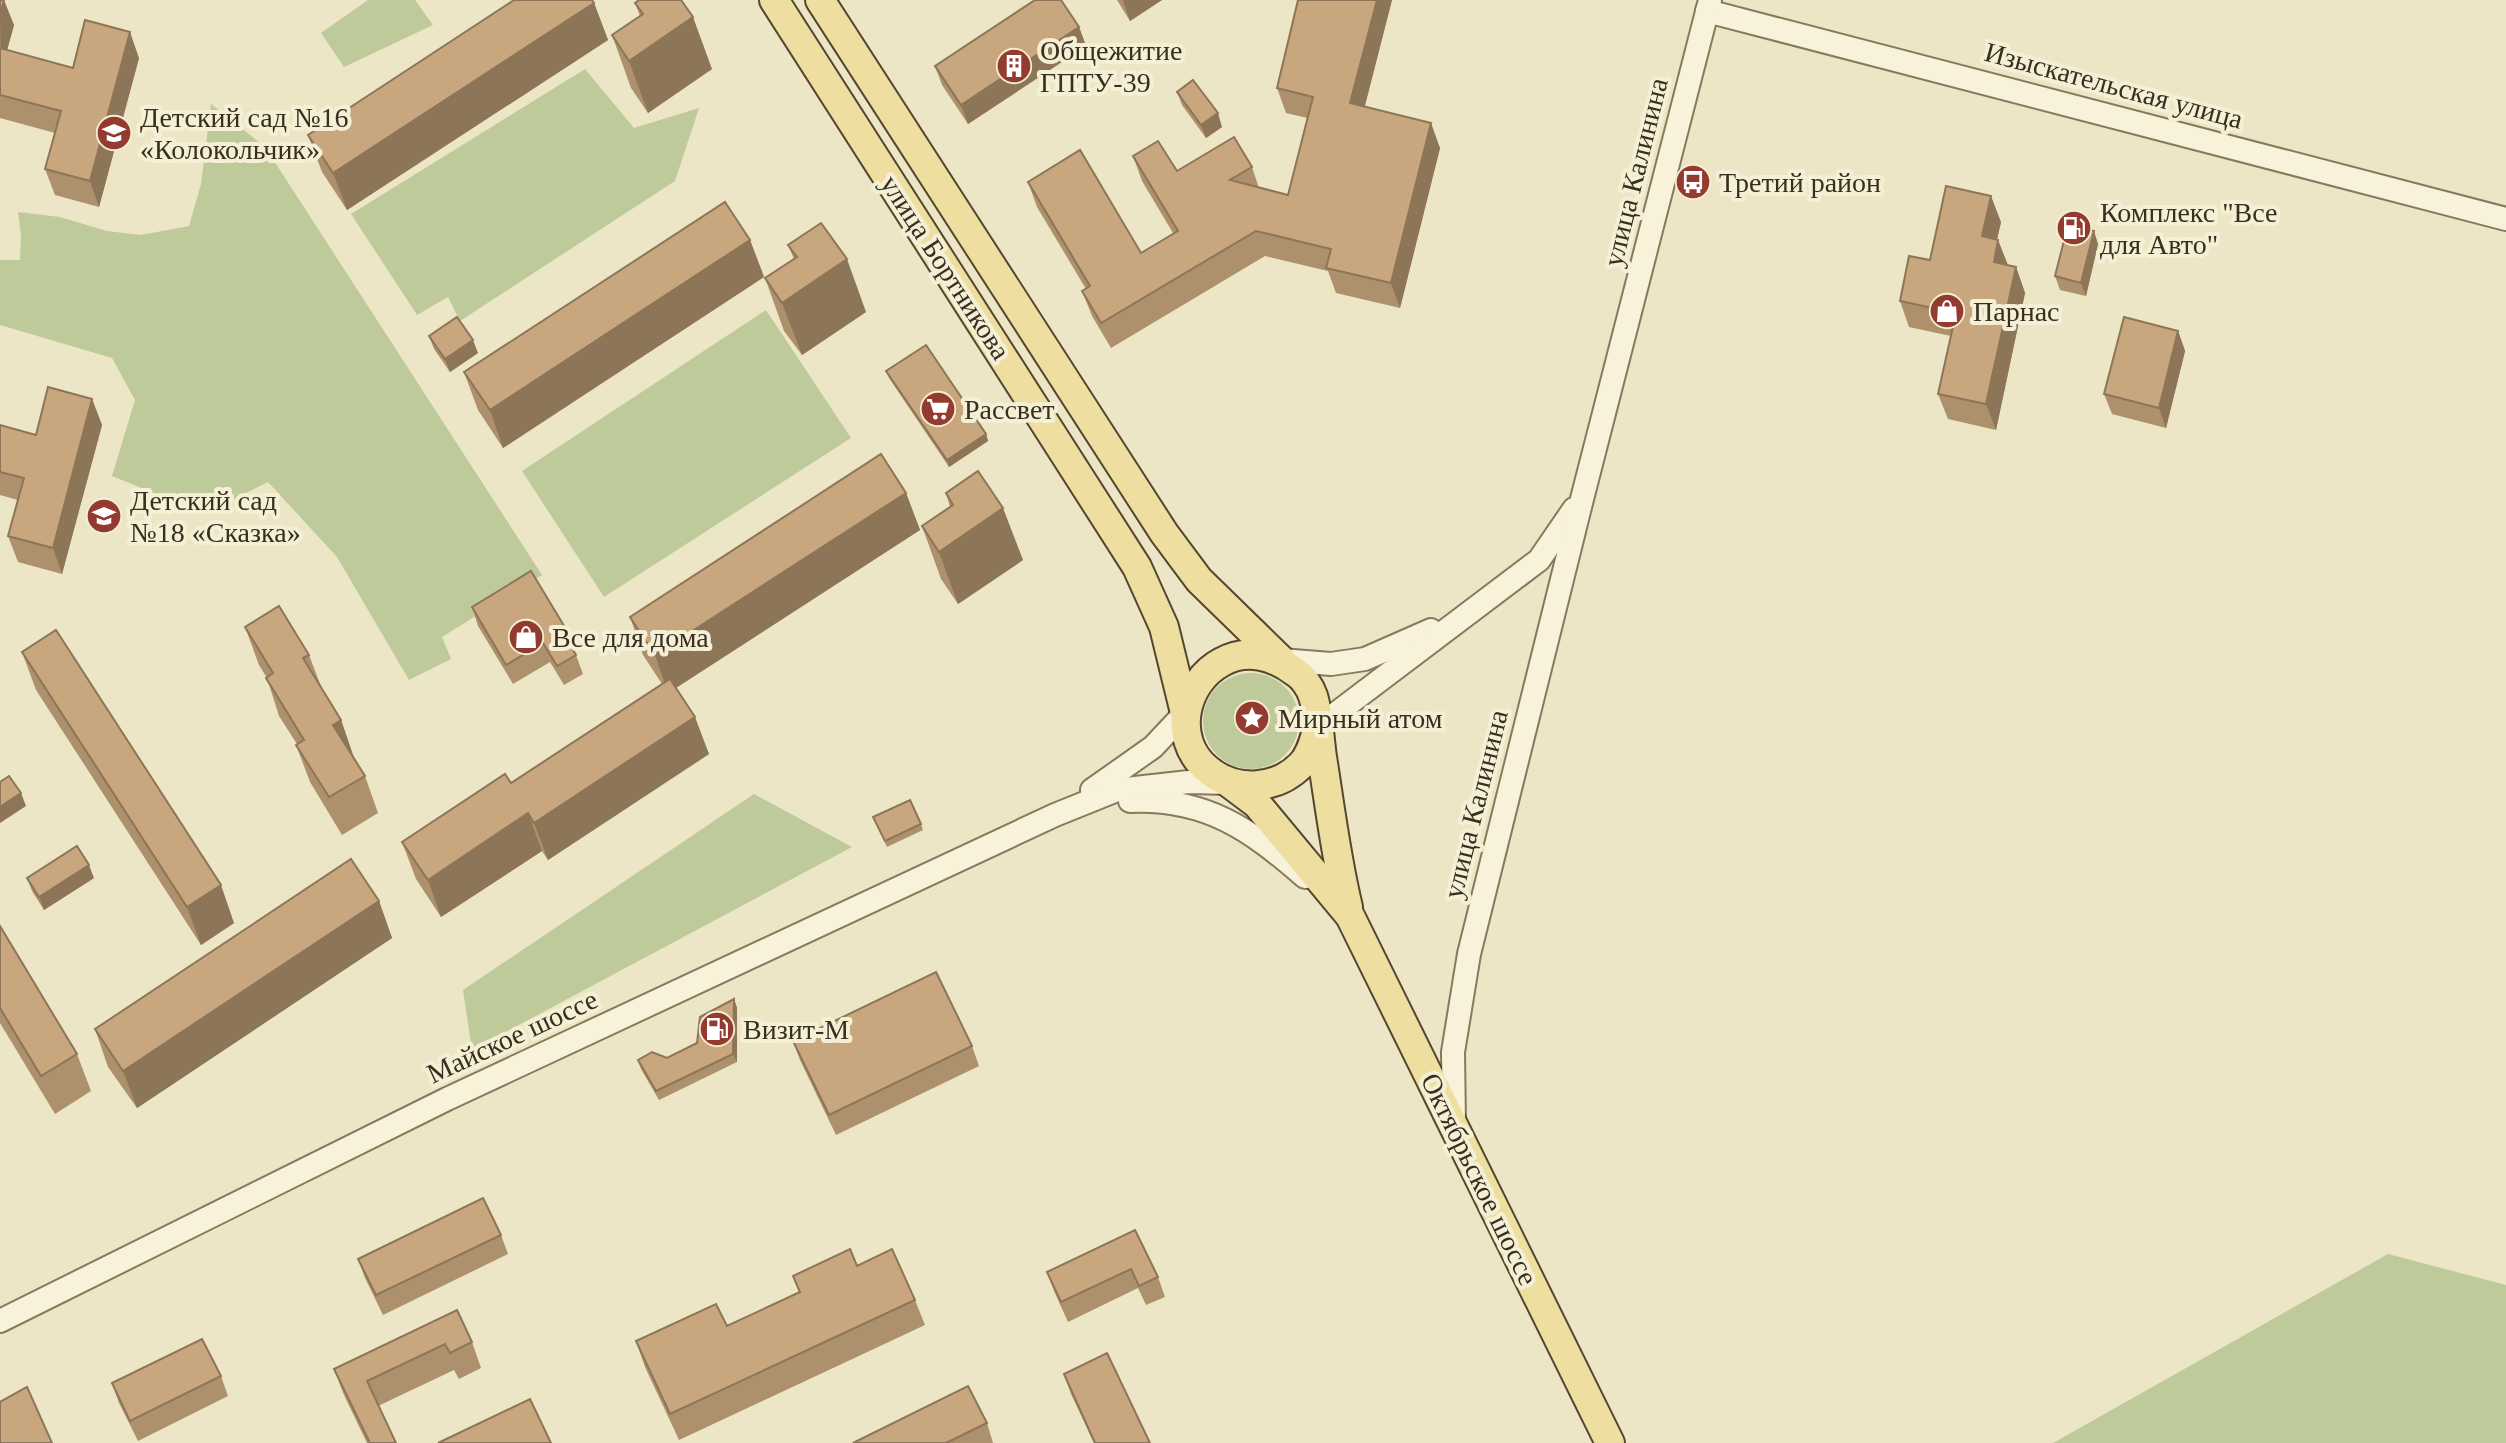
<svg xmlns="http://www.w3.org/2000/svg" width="2506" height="1443" viewBox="0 0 2506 1443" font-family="Georgia,serif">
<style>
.green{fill:#bfca9a}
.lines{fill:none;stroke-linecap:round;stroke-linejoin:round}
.minor-casing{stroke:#87795d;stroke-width:26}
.major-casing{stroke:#554630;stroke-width:32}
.minor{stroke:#f7f2d9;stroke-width:22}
.major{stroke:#eedfa0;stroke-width:28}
.wall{fill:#ad906c}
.shaded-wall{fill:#8d7558}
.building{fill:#c9a77e;stroke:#8d7558;stroke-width:2}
.labels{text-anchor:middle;stroke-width:8;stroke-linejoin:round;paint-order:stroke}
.poi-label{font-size:28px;fill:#382f20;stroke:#f4efd5;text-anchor:start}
.street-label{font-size:28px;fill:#382f20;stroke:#f4efd5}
</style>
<rect width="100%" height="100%" fill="#ece6c6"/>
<!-- green -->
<g class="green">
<polygon points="368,0 415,0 433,25 344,67 321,33"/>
<polygon points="585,69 634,128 699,108 675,181 460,321 448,297 417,315 351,214"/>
<polygon points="211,104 265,147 542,575 442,637 451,659 409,680 337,557 268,482 205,514 112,476 135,400 112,358 0,325 0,260 20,260 21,235 18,212 60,217 107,231 141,235 189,226 201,184"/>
<polygon points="766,310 851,438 604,597 522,471"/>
<circle cx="1251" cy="721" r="48"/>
<polygon points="754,794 852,847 472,1050 463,990"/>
<polygon points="2388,1254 2506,1285 2506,1443 2053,1443"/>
</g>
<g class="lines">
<defs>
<g id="minor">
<polyline points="1707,11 2506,219"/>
<polyline points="1281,660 1331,664 1365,659 1431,630"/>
<polyline points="1318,727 1539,560 1574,509"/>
<polyline points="1092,790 1153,747 1185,713"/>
<path d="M1130 801C1206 798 1250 829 1305 877"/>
<polyline points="1454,1123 1453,1052 1469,954 1582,499 1710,0"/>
<polyline points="0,1321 447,1099 1055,815 1117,790 1189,782 1229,783"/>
</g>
<g id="major">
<polyline points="774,0 1137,567 1164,627 1185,713"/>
<polyline points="820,0 1164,533 1199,580 1281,660"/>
<path d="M1318 727C1314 740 1311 755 1301 765 1275 791 1234 792 1207 769 1171 739 1184 682 1222 662 1247 648 1274 656 1295 672 1303 677 1310 687 1313 696 1319 715 1319 737 1322 757 1330 807 1336 858 1348 907"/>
<polyline points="1229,783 1257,804 1350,916 1610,1443"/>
</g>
</defs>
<!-- minor casing -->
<use href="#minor" class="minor-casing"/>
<!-- major casing -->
<use href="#major" class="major-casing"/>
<!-- minor -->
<use href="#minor" class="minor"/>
<!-- major -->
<use href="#major" class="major"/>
</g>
<!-- wall -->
<g class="wall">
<polygon points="0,0 14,25 7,50 73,68 139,58 99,207 55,195 45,169 55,133 0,118"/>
<polygon points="1117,0 1162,0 1130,21"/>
<polygon points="1298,0 1392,0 1365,106 1440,148 1400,308 1336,293 1328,271 1265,256 1111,348 1092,316 1082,291 1086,289 1037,207 1028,182 1141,253 1173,233 1142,181 1133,156 1177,171 1252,167 1259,188 1288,195 1307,118 1286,113 1277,88"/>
<polygon points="594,3 608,40 347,210 322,172 308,135"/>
<polygon points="635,3 712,69 648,113 631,88 612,35 640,16"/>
<polygon points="1079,27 1086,46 968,124 942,85 935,66"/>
<polygon points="1177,92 1222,127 1206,138 1182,105"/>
<polygon points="2001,222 1997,239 1998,240 2008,265 2016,267 2025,293 1996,430 1948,419 1938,394 1951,336 1909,327 1900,301 1930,260"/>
<polygon points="750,240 764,277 503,448 478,410 464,372"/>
<polygon points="2098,244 2086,296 2060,290 2055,276"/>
<polygon points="788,245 866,312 802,355 784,331 765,278 794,259"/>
<polygon points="2178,331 2185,351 2166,428 2112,414 2104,394"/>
<polygon points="429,336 478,353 450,372 434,349"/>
<polygon points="886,371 986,434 988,441 949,467 889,378"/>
<polygon points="92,399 102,425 62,574 18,562 8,536 18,500 0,495 0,425 36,435"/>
<polygon points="906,493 920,530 676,688 709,754 548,860 542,851 441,917 416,879 402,842 511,783 662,684 643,655 630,617"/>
<polygon points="946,493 1023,560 958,604 941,579 922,526 950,507"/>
<polygon points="472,607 566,629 573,648 572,649 576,655 583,674 564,685 550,662 513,684 478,626"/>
<polygon points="245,627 309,655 322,689 341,720 354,758 365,776 378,813 342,835 310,782 296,745 297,744 279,716 267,678 259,665"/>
<polygon points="22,652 234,923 201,945 36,690"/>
<polygon points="873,817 921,824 923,830 887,847"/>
<polygon points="27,878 94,878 44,910 32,891"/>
<polygon points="379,901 392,938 137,1108 108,1067 95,1029"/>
<polygon points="0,926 77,1054 91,1091 55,1114 0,1023"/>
<polygon points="734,999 737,1008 737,1062 659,1100 641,1069 638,1060 667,1058 697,1043"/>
<polygon points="793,1041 972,1046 979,1066 836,1135 800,1060"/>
<polygon points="1135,1230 1158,1277 1165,1297 1146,1305 1138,1288 1068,1322 1054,1291 1047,1272"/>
<polygon points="501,1235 508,1254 383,1315 365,1278 358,1259"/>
<polygon points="857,1266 915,1300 925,1325 679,1440 645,1367 636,1341 727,1326 799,1292 793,1276"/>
<polygon points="457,1310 472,1342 481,1368 459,1379 454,1370 378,1406 396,1443 367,1443 344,1395 334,1369"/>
<polygon points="1064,1374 1150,1443 1094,1443 1071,1394"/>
<polygon points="221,1376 228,1396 138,1441 119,1403 112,1383"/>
<polygon points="987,1423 993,1443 853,1443"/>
</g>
<!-- shaded-wall -->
<g class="shaded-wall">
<polygon points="4,0 14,25 1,72 0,15"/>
<polygon points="1124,0 1162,0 1130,21 1123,1"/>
<polygon points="1377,0 1392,0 1359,128 1350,103"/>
<polygon points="594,3 608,40 347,210 333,173"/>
<polygon points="693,17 712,69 648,113 629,61"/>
<polygon points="1079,27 1086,46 968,124 961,105"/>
<polygon points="130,32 139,58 99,207 90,181"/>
<polygon points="1218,113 1222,127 1206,138 1201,125"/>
<polygon points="1431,123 1440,148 1400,308 1391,283"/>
<polygon points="1991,196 2001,222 1992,262 1982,236"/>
<polygon points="2094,231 2098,244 2086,296 2081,283"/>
<polygon points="750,240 764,277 503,448 490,410"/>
<polygon points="1998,240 2008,266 1994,262"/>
<polygon points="847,259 866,312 802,355 782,303"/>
<polygon points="2016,267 2025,293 1996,430 1986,404"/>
<polygon points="2178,331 2185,351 2166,428 2159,408"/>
<polygon points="473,340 478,353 450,372 445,359"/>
<polygon points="92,399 102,425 62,574 53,548"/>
<polygon points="986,434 988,441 949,467 947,460"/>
<polygon points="906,493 920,530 668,693 655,655"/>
<polygon points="1003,508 1023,560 958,604 939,552"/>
<polygon points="695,717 709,754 548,860 534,823"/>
<polygon points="341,720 354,758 347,762 333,725"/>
<polygon points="21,793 26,806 0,823 0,807"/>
<polygon points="528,813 542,851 441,917 428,880"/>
<polygon points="89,865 94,878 44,910 39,897"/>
<polygon points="221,885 234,923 201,945 187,907"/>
<polygon points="379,901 392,938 137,1108 123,1071"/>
<polygon points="734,999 737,1008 737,1062 733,1054"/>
</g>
<!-- building -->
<g class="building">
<polygon points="0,0 4,0 0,15"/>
<polygon points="514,0 592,0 594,3 333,173 308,135"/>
<polygon points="639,0 681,0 693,17 629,61 612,35 643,14 635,3"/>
<polygon points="1035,0 1061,0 1079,27 961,105 935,66"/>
<polygon points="1298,0 1377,0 1350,103 1431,123 1391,283 1326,268 1331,249 1256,231 1101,323 1082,291 1090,286 1028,182 1080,150 1141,253 1178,231 1133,156 1158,141 1177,171 1234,137 1252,167 1230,180 1288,195 1313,97 1277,88"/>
<polygon points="85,20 130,32 90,181 45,169 61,111 0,95 0,48 73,68"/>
<polygon points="1193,80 1218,113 1201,125 1177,92"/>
<polygon points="1946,186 1991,196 1982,236 1998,240 1994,262 2016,267 1986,404 1938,394 1956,313 1900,301 1909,256 1930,260"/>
<polygon points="725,202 750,240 490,410 464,372"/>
<polygon points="821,223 847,259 782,303 765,278 797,257 788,245"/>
<polygon points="2068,225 2094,231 2081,283 2055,276"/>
<polygon points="457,317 473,340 445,359 429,336"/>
<polygon points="2124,317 2178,331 2159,408 2104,394"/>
<polygon points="926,345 986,434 947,460 886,371"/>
<polygon points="48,387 92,399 53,548 8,536 24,478 0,472 0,425 36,435"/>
<polygon points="881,454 906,493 655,655 630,617"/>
<polygon points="978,471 1003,508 939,552 922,526 953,505 946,493"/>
<polygon points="531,571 566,629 562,632 576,655 557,666 543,643 506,665 472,607"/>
<polygon points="279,606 309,655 303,658 341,720 333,725 365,776 329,797 296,745 304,740 266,678 273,673 245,627"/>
<polygon points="56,630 221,885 187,907 22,652"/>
<polygon points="670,679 695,717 534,823 528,813 428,880 402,842 505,774 511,783"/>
<polygon points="9,776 21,793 0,807 0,782"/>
<polygon points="910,800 921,824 885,841 873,817"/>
<polygon points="77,846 89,865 39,897 27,878"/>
<polygon points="351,859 379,901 123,1071 95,1029"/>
<polygon points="0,926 77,1054 41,1076 0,1008"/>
<polygon points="936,972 972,1046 829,1115 793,1041"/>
<polygon points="734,999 733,1054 656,1091 638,1060 652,1052 667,1058 697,1043 700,1017"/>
<polygon points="483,1198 501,1235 376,1295 358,1259"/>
<polygon points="1135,1230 1158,1277 1139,1286 1131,1269 1061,1302 1047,1272"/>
<polygon points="850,1249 857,1266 892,1249 915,1300 670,1414 636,1341 716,1304 727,1326 800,1292 793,1276"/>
<polygon points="457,1310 472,1342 450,1353 445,1344 367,1381 396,1443 370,1443 334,1369"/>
<polygon points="202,1339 221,1376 130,1421 112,1383"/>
<polygon points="1107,1353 1150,1443 1095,1443 1064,1374"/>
<polygon points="968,1386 987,1423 946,1443 853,1443"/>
<polygon points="27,1387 52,1443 0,1443 0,1402"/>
<polygon points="530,1399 551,1443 438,1443"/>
</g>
<!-- icons -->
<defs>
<symbol id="building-disc" viewBox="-11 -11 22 22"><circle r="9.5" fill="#943b2f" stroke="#f4efd5"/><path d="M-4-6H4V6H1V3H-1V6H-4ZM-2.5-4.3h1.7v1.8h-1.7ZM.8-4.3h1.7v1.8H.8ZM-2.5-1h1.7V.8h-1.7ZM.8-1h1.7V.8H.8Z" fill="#fff"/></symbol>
<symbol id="school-disc" viewBox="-11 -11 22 22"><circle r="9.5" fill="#943b2f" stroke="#f4efd5"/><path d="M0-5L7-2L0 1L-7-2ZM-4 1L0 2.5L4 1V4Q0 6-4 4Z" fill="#fff"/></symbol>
<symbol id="bus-disc" viewBox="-11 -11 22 22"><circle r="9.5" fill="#943b2f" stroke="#f4efd5"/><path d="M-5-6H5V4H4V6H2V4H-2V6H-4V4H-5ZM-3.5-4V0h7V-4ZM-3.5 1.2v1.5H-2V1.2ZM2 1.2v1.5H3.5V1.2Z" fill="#fff"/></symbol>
<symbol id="fuel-disc" viewBox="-11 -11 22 22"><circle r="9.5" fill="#943b2f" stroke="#f4efd5"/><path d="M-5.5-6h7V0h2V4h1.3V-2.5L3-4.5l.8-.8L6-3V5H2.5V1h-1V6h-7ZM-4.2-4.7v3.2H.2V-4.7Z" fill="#fff"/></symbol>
<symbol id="shop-disc" viewBox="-11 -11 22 22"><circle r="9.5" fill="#943b2f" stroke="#f4efd5"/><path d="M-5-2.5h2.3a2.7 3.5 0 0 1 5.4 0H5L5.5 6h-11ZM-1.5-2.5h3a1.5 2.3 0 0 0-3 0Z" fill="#fff"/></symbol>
<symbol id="supermarket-disc" viewBox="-11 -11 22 22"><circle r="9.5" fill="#943b2f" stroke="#f4efd5"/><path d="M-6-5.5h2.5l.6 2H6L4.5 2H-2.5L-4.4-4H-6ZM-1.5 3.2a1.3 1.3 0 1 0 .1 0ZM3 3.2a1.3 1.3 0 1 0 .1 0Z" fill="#fff"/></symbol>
<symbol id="sight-disc" viewBox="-11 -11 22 22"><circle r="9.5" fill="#943b2f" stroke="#f4efd5"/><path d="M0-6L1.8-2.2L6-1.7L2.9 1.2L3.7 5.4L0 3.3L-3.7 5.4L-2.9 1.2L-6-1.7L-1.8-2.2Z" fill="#fff"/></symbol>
</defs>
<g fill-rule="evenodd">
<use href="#building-disc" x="994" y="46" width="40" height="40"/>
<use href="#school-disc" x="94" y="113" width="40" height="40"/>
<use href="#bus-disc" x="1673" y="162" width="40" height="40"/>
<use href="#fuel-disc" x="2054" y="208" width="40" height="40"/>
<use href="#shop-disc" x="1927" y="291" width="40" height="40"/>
<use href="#supermarket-disc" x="918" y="389" width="40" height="40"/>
<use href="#school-disc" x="84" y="496" width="40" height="40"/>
<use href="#shop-disc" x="506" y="617" width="40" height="40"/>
<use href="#sight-disc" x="1232" y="698" width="40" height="40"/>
<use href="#fuel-disc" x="697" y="1009" width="40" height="40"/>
</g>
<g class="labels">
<!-- poi labels -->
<g class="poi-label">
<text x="1040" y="60">Общежитие<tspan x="1040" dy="32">ГПТУ-39</tspan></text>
<text x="140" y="127">Детский сад №16<tspan x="140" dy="32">«Колокольчик»</tspan></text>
<text x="1719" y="192">Третий район</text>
<text x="2100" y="222">Комплекс "Все<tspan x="2100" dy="32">для Авто"</tspan></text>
<text x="1973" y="321">Парнас</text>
<text x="964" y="419">Рассвет</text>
<text x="130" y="510">Детский сад<tspan x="130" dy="32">№18 «Сказка»</tspan></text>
<text x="552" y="647">Все для дома</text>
<text x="1278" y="728">Мирный атом</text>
<text x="743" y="1039">Визит-М</text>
</g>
<!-- street labels -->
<g class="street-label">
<text transform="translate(2114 85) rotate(15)" y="10">Изыскательская улица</text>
<text transform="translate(1635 172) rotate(-76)" y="10">улица Калинина</text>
<text transform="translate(946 267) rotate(57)" y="10">улица Бортникова</text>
<text transform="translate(1475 804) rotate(-76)" y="10">улица Калинина</text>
<text transform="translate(512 1036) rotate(-25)" y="10">Майское шоссе</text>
<text transform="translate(1480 1179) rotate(64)" y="10">Октябрьское шоссе</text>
</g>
</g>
</svg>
